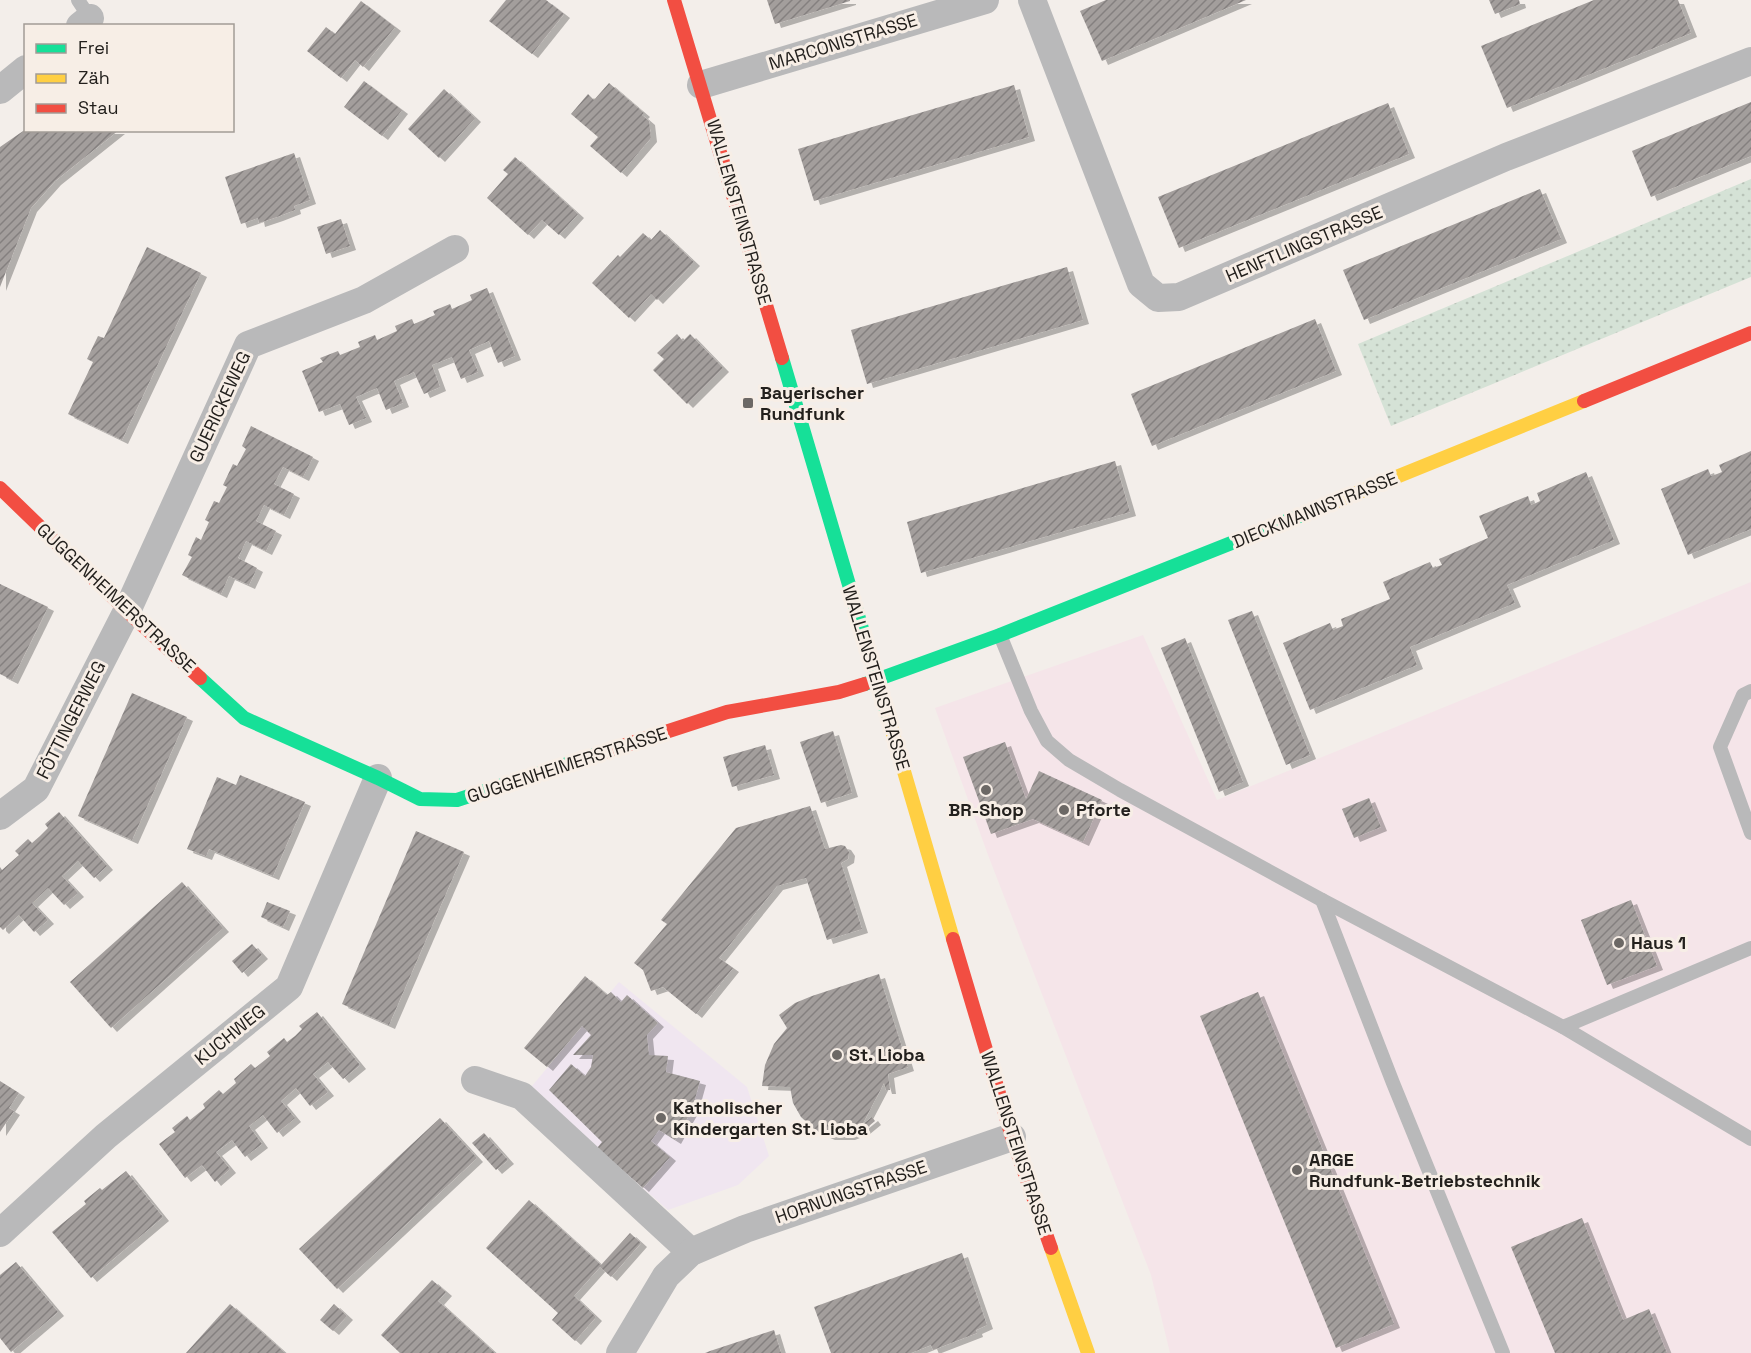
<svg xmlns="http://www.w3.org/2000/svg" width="1751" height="1353" viewBox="0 0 1751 1353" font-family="'Space Grotesk',sans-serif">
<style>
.commercial{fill:#f5e5e9}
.education{fill:#f0e6f0}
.garden{fill:url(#garden-dots)}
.building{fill:url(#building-hatch);filter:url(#shadow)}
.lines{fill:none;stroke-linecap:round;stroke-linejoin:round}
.lane{stroke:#b9b9ba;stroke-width:14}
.street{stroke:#b9b9ba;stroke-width:28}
.fast{stroke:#16e098;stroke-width:14}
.slow{stroke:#ffcf43;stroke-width:14}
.jam{stroke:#f24e42;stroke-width:14}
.poi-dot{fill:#6c6865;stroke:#f7eee6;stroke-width:2}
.labels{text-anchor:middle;stroke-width:6;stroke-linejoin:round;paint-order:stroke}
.street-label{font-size:18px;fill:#23201d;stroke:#f7eee6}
.poi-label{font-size:18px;font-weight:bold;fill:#23201d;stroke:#f7eee6;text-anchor:start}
</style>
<defs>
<pattern id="garden-dots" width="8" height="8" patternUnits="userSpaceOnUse" patternTransform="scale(1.5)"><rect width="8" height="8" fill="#d5e2d6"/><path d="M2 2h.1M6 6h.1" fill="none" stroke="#b7c2b7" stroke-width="1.8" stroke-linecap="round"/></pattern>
<pattern id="building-hatch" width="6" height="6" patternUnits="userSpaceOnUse" patternTransform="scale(1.5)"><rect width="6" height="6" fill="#a39e9c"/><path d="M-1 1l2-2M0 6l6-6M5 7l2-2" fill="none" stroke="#84807f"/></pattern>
<filter id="shadow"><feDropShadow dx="6" dy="4" stdDeviation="0" flood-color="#0004"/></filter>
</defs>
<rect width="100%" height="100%" fill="#f3eeea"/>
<!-- commercial -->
<polygon class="commercial" points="1751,582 1751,1353 1170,1353 1151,1275 988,855 935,708 1143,635 1217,800"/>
<!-- education -->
<polygon class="education" points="619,982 747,1087 769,1156 738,1185 668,1210 597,1148 532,1086"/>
<!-- garden -->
<polygon class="garden" points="1751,179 1751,277 1391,426 1358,344"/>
<!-- building -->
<g class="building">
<polygon points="506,0 546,0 564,14 532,54 489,21"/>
<polygon points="767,0 850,0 850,1 775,24"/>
<polygon points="1106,0 1246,0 1102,61 1080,11"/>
<polygon points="1489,0 1519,0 1520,4 1495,14"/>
<polygon points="1594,0 1678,0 1691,33 1507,108 1481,46"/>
<polygon points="361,1 395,27 363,67 355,60 341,78 307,51 326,27 335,34"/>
<polygon points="364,81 402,110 382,136 344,107"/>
<polygon points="609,83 644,113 642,115 649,121 651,138 621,173 590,146 598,137 571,114 588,94 594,100"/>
<polygon points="1014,85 1029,137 814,201 798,149"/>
<polygon points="444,89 475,118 439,158 408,129"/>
<polygon points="1751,102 1751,156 1651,197 1632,151"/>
<polygon points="1388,103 1409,154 1179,248 1158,197"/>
<polygon points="26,129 26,130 119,130 55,181 31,208 0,287 0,147"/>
<polygon points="294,153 310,200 294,206 295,210 277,217 259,223 258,218 241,224 225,177"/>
<polygon points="515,157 578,214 559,235 542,220 528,235 487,198 508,174 503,170"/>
<polygon points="1540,189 1561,239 1364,320 1343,270"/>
<polygon points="341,219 350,246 326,254 317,227"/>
<polygon points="660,230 694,262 657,300 651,294 629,318 592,283 618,255 620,257 643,233 651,240"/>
<polygon points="147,247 201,273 122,440 68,414 93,362 87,359 98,336 104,338"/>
<polygon points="1067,267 1083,320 867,384 851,330"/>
<polygon points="487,288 515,356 498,363 489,341 469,350 478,372 461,379 452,357 432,365 440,387 424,394 414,372 394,381 403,403 386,410 377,388 356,397 366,418 349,425 340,404 319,412 302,371 323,362 320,358 338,351 340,355 360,347 358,342 375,335 377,340 397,331 395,326 412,319 414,324 435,315 433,311 450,304 452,309 472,300 470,295"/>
<polygon points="1315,319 1336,371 1152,446 1131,394"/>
<polygon points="677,334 683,341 690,334 723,368 687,404 653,370 664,359 657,353"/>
<polygon points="251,426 313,457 303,477 283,467 274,484 294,494 284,515 264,505 256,521 276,531 266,551 246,541 238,558 257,568 249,585 229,576 221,594 182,575 192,557 188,555 196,537 201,540 209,522 205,520 214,501 219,503 227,487 223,485 233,464 237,466 246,449 242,446"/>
<polygon points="1751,451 1751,529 1688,555 1661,489 1708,469 1711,476 1717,474 1722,472 1719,465"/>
<polygon points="1115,461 1130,512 921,573 907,522"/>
<polygon points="1586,472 1614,540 1507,585 1515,603 1410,647 1417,665 1310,710 1283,643 1330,623 1333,630 1343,626 1341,619 1390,599 1383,582 1430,562 1433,568 1442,565 1439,559 1488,538 1479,516 1528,496 1531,505 1536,503 1540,501 1537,493"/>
<polygon points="0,584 48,607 12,680 0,674"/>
<polygon points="1252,611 1310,755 1286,765 1228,620"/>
<polygon points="1185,638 1243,782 1219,792 1161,648"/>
<polygon points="132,693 187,717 132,840 78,816"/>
<polygon points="833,731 852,793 821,803 800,742"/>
<polygon points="1005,742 1026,799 1039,771 1102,800 1083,842 1033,819 991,834 963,757"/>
<polygon points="765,745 774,775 732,787 723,757"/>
<polygon points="240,775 305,802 273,876 209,849 206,856 187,849 217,777 236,785"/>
<polygon points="1369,798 1381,827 1354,838 1342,809"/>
<polygon points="810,806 825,849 841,845 845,846 849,852 848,859 841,863 862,929 827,940 806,878 777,886 719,958 733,968 696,1014 663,987 651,991 643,970 634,963 667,924 661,920 736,828"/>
<polygon points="59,812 107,866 94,878 78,861 62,876 78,893 64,905 48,888 32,903 48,920 34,932 19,915 3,930 0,927 0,867 2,870 19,855 15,851 28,839 32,843 40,836 48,828 45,824"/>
<polygon points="416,831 464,852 389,1025 342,1004"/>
<polygon points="182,882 223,928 111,1028 70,982"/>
<polygon points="1631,900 1657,966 1607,985 1581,920"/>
<polygon points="267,902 290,911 283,927 261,917"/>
<polygon points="252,944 262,955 242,973 232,961"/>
<polygon points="879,974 908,1067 888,1074 890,1090 886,1090 884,1083 862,1125 872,1117 875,1121 864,1130 849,1136 829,1136 815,1130 801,1117 793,1103 790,1087 762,1086 765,1065 774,1044 787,1028 779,1015 795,1003 812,996"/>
<polygon points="585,976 607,995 611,992 621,1002 627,995 658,1023 647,1035 649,1055 668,1056 666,1072 700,1081 692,1110 675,1140 659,1130 651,1141 670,1157 643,1188 597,1148 602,1142 549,1090 571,1064 585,1076 591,1067 593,1055 573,1055 591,1035 582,1026 547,1067 524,1048"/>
<polygon points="1258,992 1394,1324 1336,1348 1200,1016"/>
<polygon points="317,1012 360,1065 343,1079 328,1062 313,1074 328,1092 310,1106 296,1088 281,1101 295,1118 277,1133 263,1115 249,1126 262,1144 245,1157 232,1140 216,1152 230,1169 215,1182 202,1165 185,1178 159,1144 175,1132 172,1128 187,1116 190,1120 205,1108 203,1104 219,1090 223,1094 236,1083 234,1079 251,1064 255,1068 270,1056 267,1052 284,1038 287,1042 295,1036 302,1029 299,1026"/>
<polygon points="0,1081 19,1093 9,1108 14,1111 0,1132"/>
<polygon points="440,1118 477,1158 337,1289 299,1249"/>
<polygon points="484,1133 508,1160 496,1170 472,1143"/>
<polygon points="126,1171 163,1217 91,1278 52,1232 86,1204 84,1201 100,1188 102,1190"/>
<polygon points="529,1200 601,1265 630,1233 641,1243 611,1277 600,1267 574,1296 596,1317 575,1341 552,1320 558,1313 486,1248"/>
<polygon points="1582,1218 1623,1320 1649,1309 1667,1353 1555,1353 1511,1247"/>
<polygon points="962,1253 987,1325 976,1330 977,1333 933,1350 931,1345 911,1353 831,1353 814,1307"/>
<polygon points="16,1262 58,1312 11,1352 0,1338 0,1275"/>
<polygon points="432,1280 446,1292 438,1301 495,1353 400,1353 381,1335"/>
<polygon points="230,1304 255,1326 285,1353 186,1353"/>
<polygon points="334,1304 347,1316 333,1331 320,1320"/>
<polygon points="774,1330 781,1353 705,1353 710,1351"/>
</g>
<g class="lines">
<!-- lane -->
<g class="lane">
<polyline points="78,0 90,18"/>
<polyline points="1000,635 1031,711 1047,741 1069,760 1120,790 1322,900 1563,1027 1751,1139"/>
<polyline points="1751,691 1743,695 1720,747 1751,833"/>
<polyline points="1322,900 1393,1083 1503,1353"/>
<polyline points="1563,1027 1751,948"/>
</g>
<!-- street -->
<g class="street">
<polyline points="1032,0 1141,284 1158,298 1179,297 1506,157 1751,61"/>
<polyline points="80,26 90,18"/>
<polyline points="701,85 985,0"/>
<polyline points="0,90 26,69"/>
<polyline points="0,816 36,789 127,611 248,345 364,300 455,249"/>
<polyline points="475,1080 522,1096 691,1252"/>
<polyline points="0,1233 106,1136 289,987 378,778"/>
<polyline points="620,1353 666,1276 691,1252 745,1229 1012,1137"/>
</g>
<!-- fast -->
<g class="fast">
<polyline points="782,358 889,720"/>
<polyline points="200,678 244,718 378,778 420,799 457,800 598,754"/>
<polyline points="865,684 1000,635 1332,503"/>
</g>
<!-- slow -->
<g class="slow">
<polyline points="1332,503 1584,401"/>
<polyline points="889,720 953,939"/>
<polyline points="1051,1248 1088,1353"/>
</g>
<!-- jam -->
<g class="jam">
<polyline points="674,0 782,358"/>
<polyline points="1584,401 1751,333"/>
<polyline points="0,488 127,611 200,678"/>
<polyline points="598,754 727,712 839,692 865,684"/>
<polyline points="953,939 1012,1137 1051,1248"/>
</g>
</g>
<!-- markers -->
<g class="poi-dot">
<rect x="742" y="397" width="12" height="12" rx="3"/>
<circle cx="986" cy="790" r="6"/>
<circle cx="1064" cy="810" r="6"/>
<circle cx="1619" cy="943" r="6"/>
<circle cx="837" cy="1055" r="6"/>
<circle cx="661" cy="1118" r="6"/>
<circle cx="1297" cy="1170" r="6"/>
</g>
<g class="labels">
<!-- street labels -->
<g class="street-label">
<text transform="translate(843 42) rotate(-17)" y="6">MARCONISTRASSE</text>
<text transform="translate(739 212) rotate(74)" y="6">WALLENSTEINSTRASSE</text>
<text transform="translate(1304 244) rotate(-23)" y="6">HENFTLINGSTRASSE</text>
<text transform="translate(220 407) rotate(-65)" y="6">GUERICKEWEG</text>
<text transform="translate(1315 510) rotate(-22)" y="6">DIECKMANNSTRASSE</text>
<text transform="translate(116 598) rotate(43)" y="6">GUGGENHEIMERSTRASSE</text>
<text transform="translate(876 678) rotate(73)" y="6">WALLENSTEINSTRASSE</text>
<text transform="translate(71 720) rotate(-63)" y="6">FÖTTINGERWEG</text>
<text transform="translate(567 765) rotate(-18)" y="6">GUGGENHEIMERSTRASSE</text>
<text transform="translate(230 1035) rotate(-39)" y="6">KUCHWEG</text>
<text transform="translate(1016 1143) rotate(72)" y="6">WALLENSTEINSTRASSE</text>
<text transform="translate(851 1192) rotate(-19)" y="6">HORNUNGSTRASSE</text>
</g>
<!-- poi labels -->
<g class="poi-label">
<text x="760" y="399">Bayerischer<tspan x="760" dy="21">Rundfunk</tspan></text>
<text x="986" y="816" text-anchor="middle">BR-Shop</text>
<text x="1076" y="816">Pforte</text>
<text x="1631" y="949">Haus 1</text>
<text x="849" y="1061">St. Lioba</text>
<text x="673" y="1114">Katholischer<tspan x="673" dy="21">Kindergarten St. Lioba</tspan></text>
<text x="1309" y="1166">ARGE<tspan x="1309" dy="21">Rundfunk-Betriebstechnik</tspan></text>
</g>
</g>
<!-- legend -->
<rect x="24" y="24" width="210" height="108" fill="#f7eee6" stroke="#a29c96" stroke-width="1.5"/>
<rect x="36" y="44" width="30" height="9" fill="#16e098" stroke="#a29c96" stroke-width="1.5"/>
<text x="78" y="54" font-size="18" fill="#23201d">Frei</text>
<rect x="36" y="74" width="30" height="9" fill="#ffcf43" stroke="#a29c96" stroke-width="1.5"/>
<text x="78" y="84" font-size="18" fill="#23201d">Zäh</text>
<rect x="36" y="104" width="30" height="9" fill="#f24e42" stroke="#a29c96" stroke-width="1.5"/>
<text x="78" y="114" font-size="18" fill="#23201d">Stau</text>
</svg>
